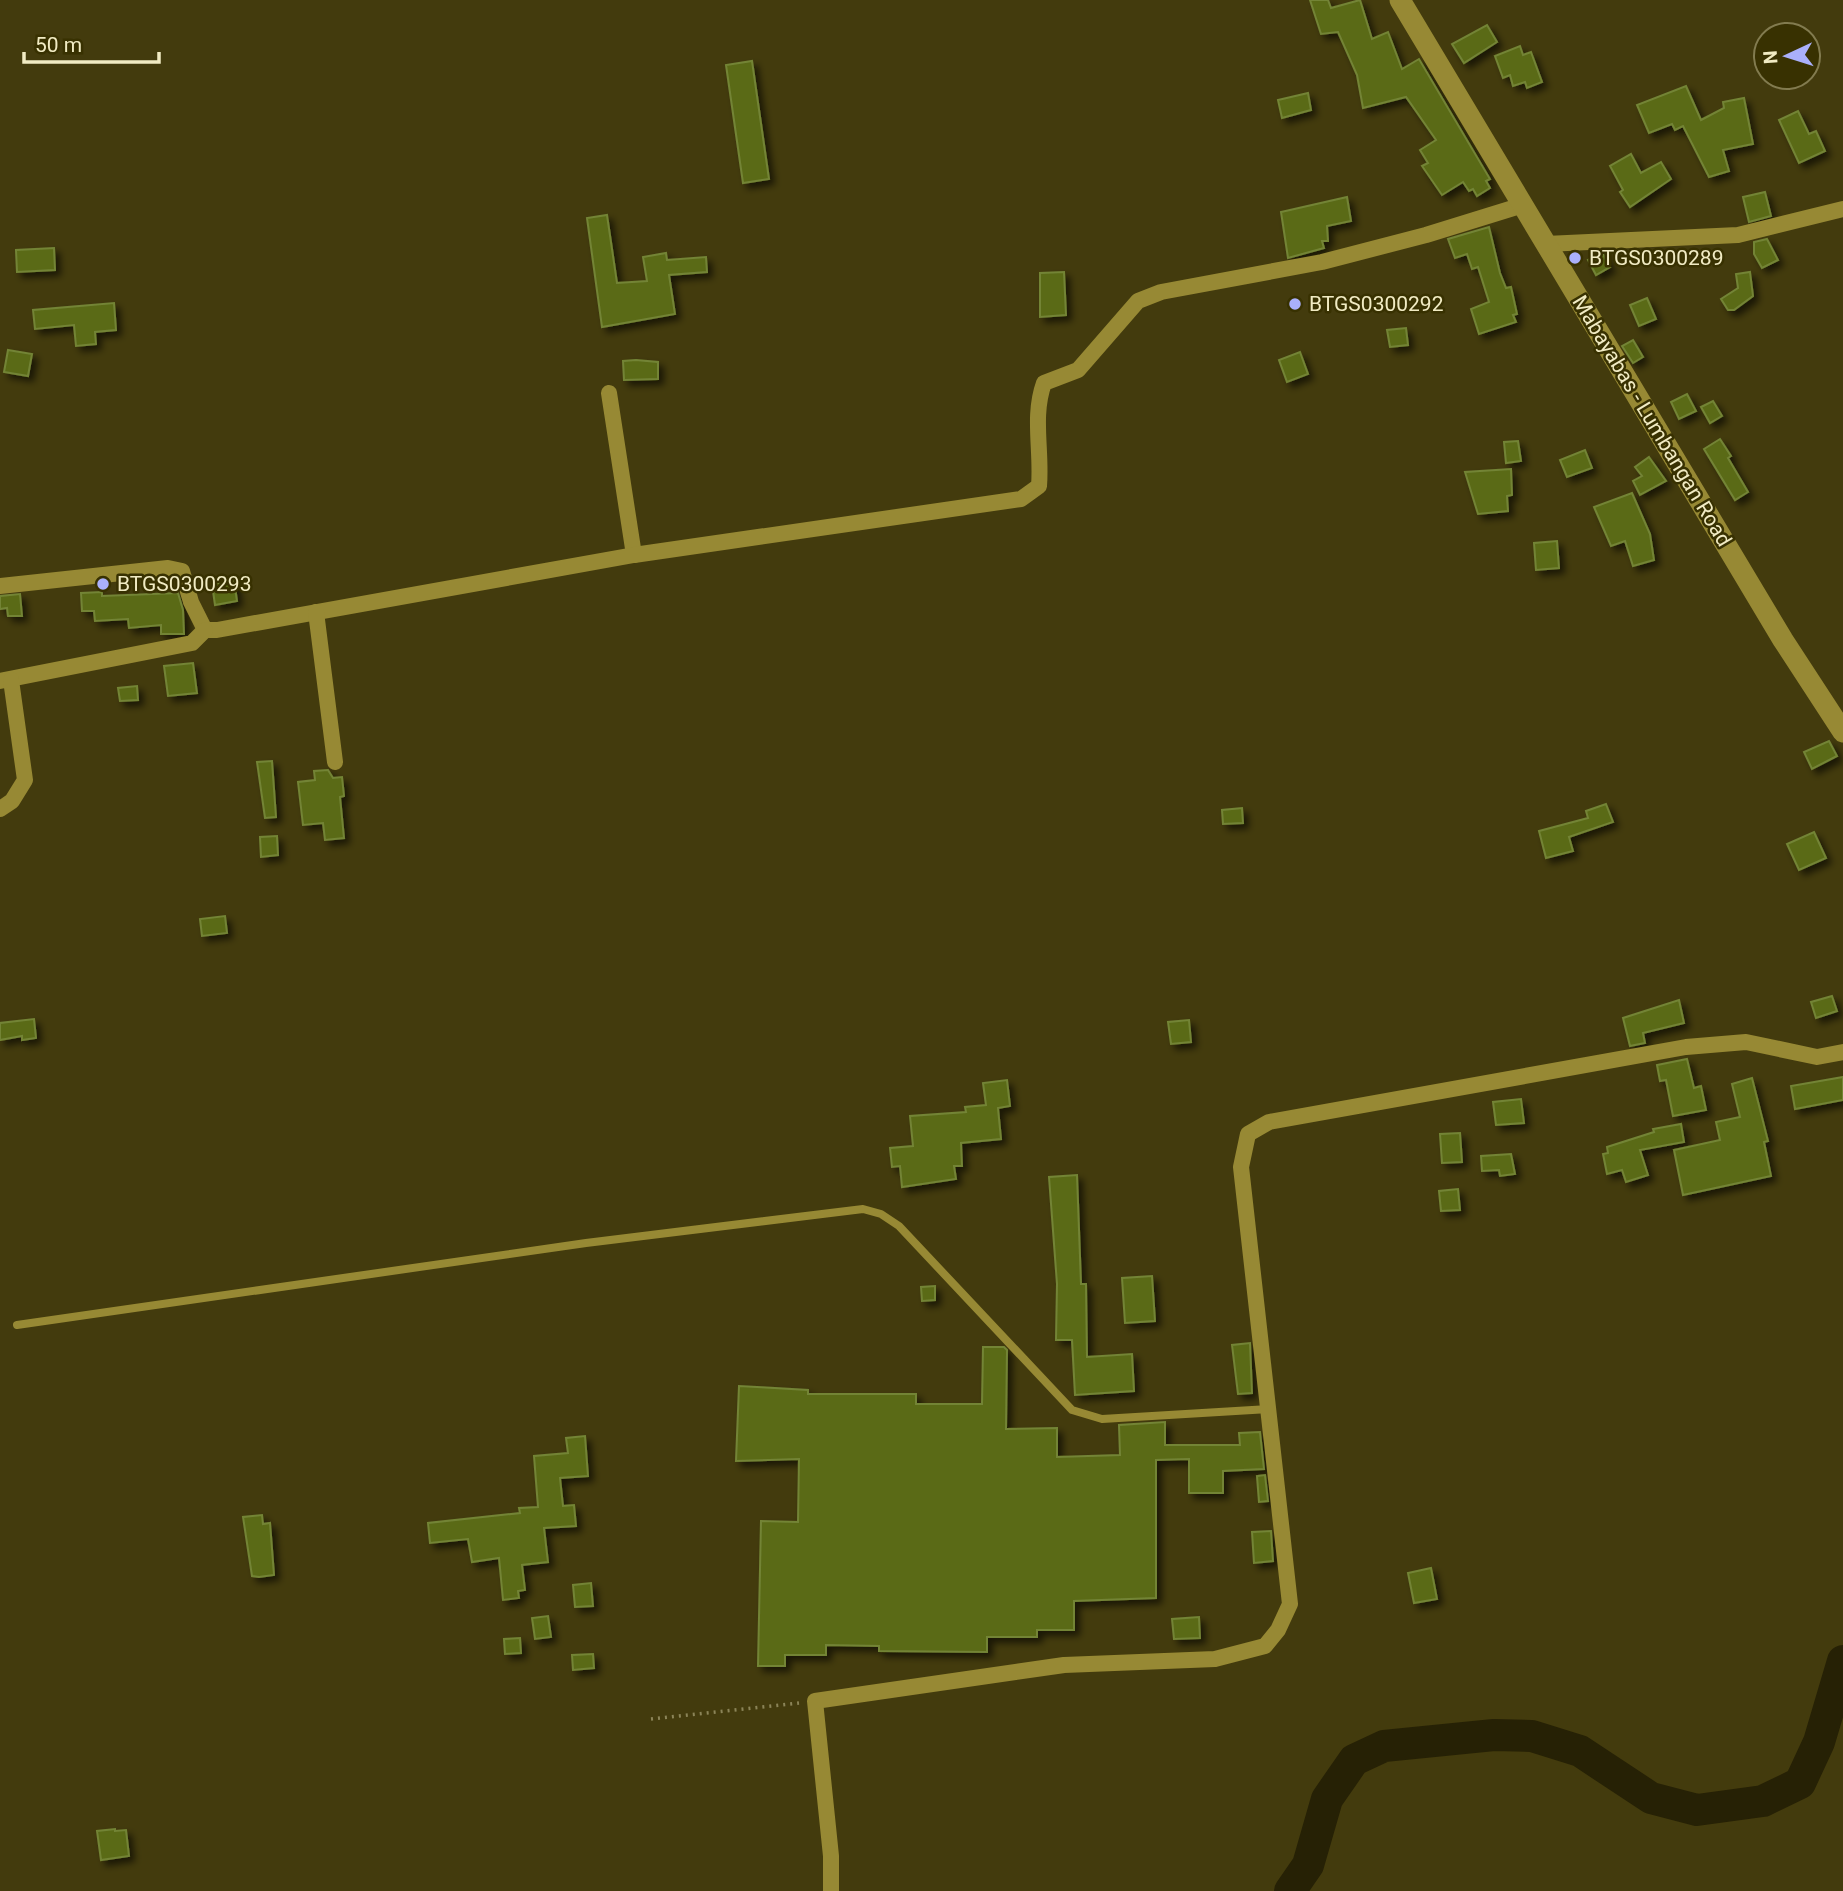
<svg xmlns="http://www.w3.org/2000/svg" width="1843" height="1891" viewBox="0 0 1843 1891" font-family="Roboto,sans-serif">
<style>
.lines{fill:none;stroke-linecap:round;stroke-linejoin:round}
.river{stroke:#262105;stroke-width:32}
.building{fill:#5a6a18;stroke:#738436;stroke-width:2;filter:url(#shadow)}
.path{stroke:#8b8458;stroke-width:3.5;stroke-dasharray:2 5;stroke-linecap:butt}
.lane{stroke:#978934;stroke-width:8}
.street{stroke:#978934;stroke-width:16}
.secondary{stroke:#978934;stroke-width:21}
.poi-dot{fill:#aab0fb;stroke:#383101;stroke-width:2.5}
.labels{text-anchor:middle;stroke-width:5;stroke-linejoin:round;paint-order:stroke}
.poi-label{font-size:21px;fill:#f1ebc3;stroke:#383101;text-anchor:start}
.street-label{font-size:21px;fill:#f1ebc3;stroke:#383101}
</style>
<defs>
<filter id="shadow"><feDropShadow dx="5" dy="5" stdDeviation="3.5" flood-color="#0009"/></filter>
</defs>
<rect width="100%" height="100%" fill="#433b0d"/>
<g class="lines">
<!-- river -->
<polyline class="river" points="1290,1891 1308,1865 1327,1799 1354,1760 1384,1746 1494,1735 1532,1736 1580,1751 1651,1798 1697,1810 1763,1801 1800,1783 1819,1742 1843,1661"/>
</g>
<!-- building -->
<g class="building">
<polygon points="1310,0 1328,0 1331,8 1360,0 1372,39 1388,32 1402,69 1419,59 1490,179 1486,181 1490,188 1477,196 1473,189 1469,191 1463,182 1442,195 1422,166 1428,163 1420,150 1436,140 1406,97 1363,108 1357,75 1338,32 1321,34"/>
<polygon points="1487,25 1497,42 1464,63 1452,44"/>
<polygon points="1520,46 1523,55 1531,52 1542,82 1527,88 1525,82 1513,86 1510,75 1503,78 1495,56"/>
<polygon points="752,61 769,179 743,183 726,65"/>
<polygon points="1686,86 1701,120 1724,108 1723,102 1744,98 1753,144 1723,150 1729,171 1709,177 1683,126 1675,130 1672,124 1649,133 1637,105"/>
<polygon points="1308,93 1311,110 1282,118 1278,100"/>
<polygon points="1798,111 1809,134 1816,131 1825,151 1799,163 1779,120"/>
<polygon points="1631,154 1641,173 1661,162 1671,179 1630,207 1620,192 1623,190 1610,166"/>
<polygon points="1765,192 1771,216 1749,222 1743,197"/>
<polygon points="1347,197 1351,221 1327,226 1328,241 1322,241 1324,248 1288,258 1281,212"/>
<polygon points="607,215 617,283 647,281 643,257 666,253 667,260 706,257 707,272 669,275 675,314 602,327 587,218"/>
<polygon points="1489,227 1500,273 1506,288 1511,287 1517,314 1513,315 1516,322 1479,334 1471,309 1489,302 1478,267 1472,269 1467,254 1455,258 1448,239"/>
<polygon points="1767,239 1778,260 1762,268 1754,254 1754,242"/>
<polygon points="54,248 55,270 17,272 16,250"/>
<polygon points="1602,252 1610,267 1596,275 1588,260"/>
<polygon points="1064,272 1066,315 1040,317 1040,273"/>
<polygon points="1750,272 1753,296 1734,310 1728,310 1721,299 1738,288 1736,274"/>
<polygon points="1647,298 1656,319 1639,326 1630,305"/>
<polygon points="114,303 116,330 95,332 96,344 76,346 74,325 35,329 33,310"/>
<polygon points="1406,328 1408,345 1390,347 1387,330"/>
<polygon points="1633,340 1643,357 1633,363 1622,346"/>
<polygon points="8,350 32,354 28,376 4,372"/>
<polygon points="1300,352 1308,374 1287,382 1279,360"/>
<polygon points="636,360 658,362 658,379 624,380 623,361"/>
<polygon points="1687,394 1696,411 1679,419 1671,402"/>
<polygon points="1713,401 1722,416 1710,423 1701,407"/>
<polygon points="1720,439 1731,456 1728,458 1748,492 1735,500 1704,449"/>
<polygon points="1518,441 1521,461 1506,463 1504,442"/>
<polygon points="1585,450 1592,468 1567,477 1560,460"/>
<polygon points="1649,457 1666,481 1640,495 1633,481 1642,476 1635,467"/>
<polygon points="1511,469 1512,495 1507,496 1508,511 1478,514 1465,472"/>
<polygon points="1632,493 1650,534 1654,560 1633,566 1625,541 1611,546 1594,507"/>
<polygon points="1557,541 1559,568 1536,570 1534,543"/>
<polygon points="234,580 237,601 215,605 212,584"/>
<polygon points="102,592 102,596 178,593 183,610 184,634 161,634 161,625 129,628 128,619 95,621 94,611 82,611 81,593"/>
<polygon points="20,594 22,616 8,616 7,608 0,609 0,596"/>
<polygon points="193,663 197,693 168,696 164,666"/>
<polygon points="137,686 138,700 120,701 118,688"/>
<polygon points="1829,741 1837,756 1812,769 1804,752"/>
<polygon points="272,761 276,817 265,818 257,762"/>
<polygon points="328,770 333,778 342,777 344,796 340,797 344,838 325,840 323,823 303,825 298,782 315,780 314,771"/>
<polygon points="1606,804 1613,822 1569,837 1573,851 1546,858 1539,831 1588,818 1586,811"/>
<polygon points="1242,808 1243,823 1223,824 1222,810"/>
<polygon points="1814,832 1826,858 1799,870 1787,844"/>
<polygon points="277,836 278,855 261,857 260,837"/>
<polygon points="225,916 227,933 202,936 200,919"/>
<polygon points="1832,996 1837,1011 1816,1018 1811,1002"/>
<polygon points="1679,1000 1684,1023 1643,1033 1645,1043 1630,1046 1623,1018"/>
<polygon points="34,1019 36,1038 22,1040 22,1036 0,1040 0,1023"/>
<polygon points="1189,1020 1191,1042 1171,1044 1168,1022"/>
<polygon points="1687,1059 1694,1088 1701,1086 1706,1110 1673,1116 1666,1080 1660,1081 1657,1065"/>
<polygon points="1843,1077 1843,1100 1795,1109 1791,1086"/>
<polygon points="1752,1078 1768,1141 1764,1142 1771,1176 1683,1195 1674,1150 1720,1140 1716,1122 1740,1117 1732,1084"/>
<polygon points="1007,1080 1010,1106 998,1108 1001,1139 961,1143 962,1166 954,1166 956,1179 902,1187 900,1166 892,1167 890,1148 913,1146 910,1116 966,1112 965,1107 986,1105 983,1083"/>
<polygon points="1521,1099 1524,1123 1496,1125 1493,1102"/>
<polygon points="1681,1124 1684,1142 1640,1150 1648,1175 1626,1182 1622,1170 1607,1174 1603,1154 1608,1153 1607,1147 1654,1132 1653,1129"/>
<polygon points="1460,1133 1462,1162 1442,1163 1440,1134"/>
<polygon points="1511,1154 1515,1174 1500,1176 1499,1170 1482,1171 1481,1156"/>
<polygon points="1077,1175 1081,1284 1086,1284 1087,1357 1132,1354 1134,1391 1075,1395 1072,1340 1056,1340 1057,1284 1049,1177"/>
<polygon points="1458,1189 1460,1210 1441,1211 1439,1191"/>
<polygon points="1152,1276 1155,1321 1125,1323 1122,1278"/>
<polygon points="935,1286 935,1300 922,1301 921,1287"/>
<polygon points="1250,1343 1252,1393 1238,1394 1232,1345"/>
<polygon points="983,1347 1004,1347 1007,1350 1006,1429 1057,1428 1057,1457 1120,1455 1119,1425 1165,1422 1165,1445 1240,1445 1239,1433 1260,1432 1264,1469 1223,1471 1223,1493 1189,1493 1189,1459 1156,1460 1156,1598 1074,1601 1074,1630 1037,1630 1037,1637 987,1637 987,1652 879,1651 879,1646 826,1645 826,1655 785,1655 785,1666 758,1666 761,1521 798,1522 799,1459 736,1461 739,1386 808,1390 808,1394 916,1394 916,1404 982,1404"/>
<polygon points="585,1436 588,1476 560,1478 563,1506 574,1505 576,1526 544,1528 548,1562 522,1565 525,1590 518,1591 519,1598 503,1600 499,1558 472,1562 468,1539 430,1543 428,1523 520,1513 519,1508 538,1507 534,1456 568,1453 566,1438"/>
<polygon points="1265,1475 1268,1501 1259,1502 1257,1476"/>
<polygon points="262,1515 263,1524 270,1523 274,1575 259,1577 252,1576 243,1517"/>
<polygon points="1271,1531 1273,1561 1254,1563 1252,1532"/>
<polygon points="1431,1568 1437,1599 1414,1603 1408,1573"/>
<polygon points="591,1583 593,1606 575,1607 573,1585"/>
<polygon points="548,1616 551,1637 535,1639 532,1618"/>
<polygon points="1199,1617 1200,1638 1174,1639 1172,1619"/>
<polygon points="520,1638 521,1653 505,1654 504,1639"/>
<polygon points="593,1654 594,1668 573,1670 572,1655"/>
<polygon points="115,1829 115,1831 126,1830 129,1856 101,1860 97,1831"/>
</g>
<g class="lines">
<!-- path -->
<polyline class="path" points="651,1719 799,1703"/>
<!-- lane -->
<polyline class="lane" points="17,1325 586,1243 863,1209 881,1214 899,1226 1072,1410 1102,1419 1269,1409"/>
<!-- street -->
<g class="street">
<polyline points="1546,244 1738,235 1843,209"/>
<polyline points="609,393 634,555"/>
<path d="M0 586 168 568 182 571 191 602 205 630H217L634 555 1021 499 1039 486C1042 451 1032 416 1044 383L1078 370 1138 301 1161 292 1322 262 1426 235 1523 205"/>
<polyline points="316,612 335,762"/>
<polyline points="0,681 192,643 205,630"/>
<polyline points="0,809 12,801 25,780 11,680"/>
<polyline points="831,1891 831,1856 815,1701 1064,1665 1215,1659 1265,1646 1278,1630 1290,1604 1241,1167 1248,1134 1269,1122 1686,1047 1746,1042 1817,1057 1843,1052"/>
</g>
<!-- secondary -->
<polyline class="secondary" points="1400,0 1783,640 1843,732"/>
</g>
<!-- markers -->
<g class="poi-dot">
<circle cx="1575" cy="258" r="7"/>
<circle cx="1295" cy="304" r="7"/>
<circle cx="103" cy="584" r="7"/>
</g>
<g class="labels">
<!-- poi labels -->
<g class="poi-label">
<text x="1589" y="265">BTGS0300289</text>
<text x="1309" y="311">BTGS0300292</text>
<text x="117" y="591">BTGS0300293</text>
</g>
<!-- street labels -->
<g class="street-label">
<text transform="translate(1652 421) rotate(59)" y="7">Mabayabas - Lumbangan Road</text>
</g>
</g>
<!-- north arrow -->
<g transform="translate(1787 56) rotate(266)"><circle r="33" fill="#383101" stroke="#827b4f" stroke-width="2"/>
<path d="M0-5L12 26L0 18L-12 26Z" fill="#aab0fb"/>
<text y="-10" font-size="19" font-weight="bold" text-anchor="middle" fill="#f1ebc3">N</text>
</g>
<!-- scale -->
<path d="M24 52v10h135v-10" fill="none" stroke="#f1ebc3" stroke-width="3.5"/>
<text x="35" y="52" font-size="21" fill="#f1ebc3" stroke="#383101" stroke-width="5" paint-order="stroke">50 m</text>
</svg>
